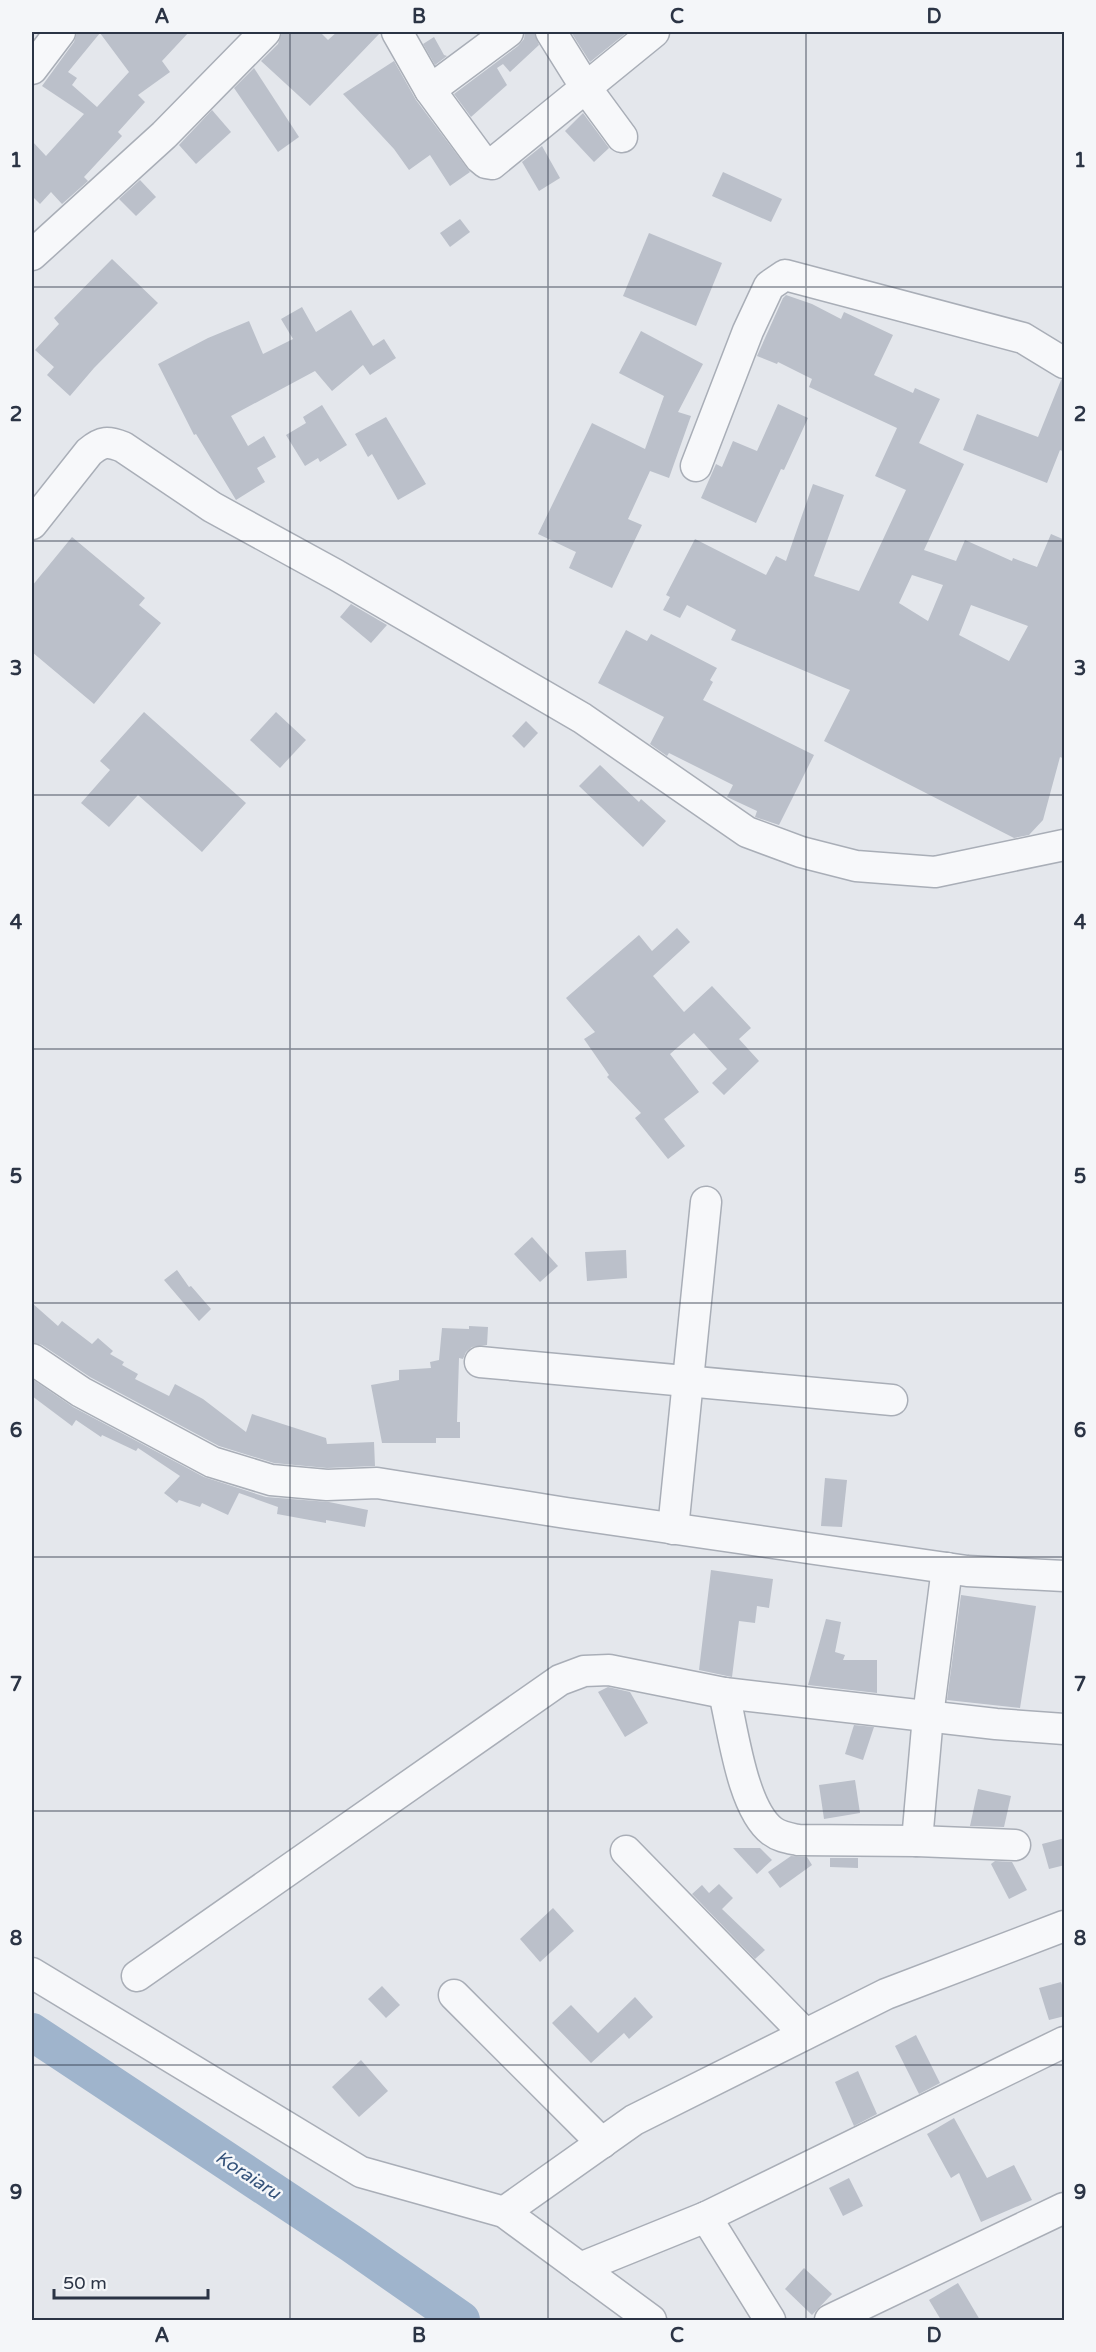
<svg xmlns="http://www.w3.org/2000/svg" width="1096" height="2352" viewBox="0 0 1096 2352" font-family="'Varela Round',sans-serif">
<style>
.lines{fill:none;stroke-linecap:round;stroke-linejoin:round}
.river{stroke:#9fb4cc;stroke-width:38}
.building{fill:#bbc0ca;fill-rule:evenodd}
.minor-casing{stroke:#a9aeb7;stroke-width:33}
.minor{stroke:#f7f8fa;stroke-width:30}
.grid{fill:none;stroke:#2b3445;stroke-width:1.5;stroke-opacity:0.55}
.labels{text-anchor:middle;stroke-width:5;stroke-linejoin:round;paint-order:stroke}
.water-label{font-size:18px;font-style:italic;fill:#34527a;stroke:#f4f6f9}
.neatline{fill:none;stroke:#2b3445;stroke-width:2}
.grid-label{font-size:20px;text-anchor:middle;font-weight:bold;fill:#2b3445}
</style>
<rect width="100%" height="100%" fill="#e4e7ec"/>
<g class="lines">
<!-- river -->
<polyline class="river" points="32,2032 352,2244 461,2320"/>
</g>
<!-- building -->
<g class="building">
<path d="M77 32H189L162 61 170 72 138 95 145 102 118 132 122 136 84 177 88 181 62 204 51 192 40 204 32 196V141L46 156 84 114 42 86 74 42ZM100 33 129 72 97 107 72 85 77 78 68 72Z"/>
<polygon points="282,32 320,32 328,40 337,32 380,33 310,106 261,61 278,44"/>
<polygon points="525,32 534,32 539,45 510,72 503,64 497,68 507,85 471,117 454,94 518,46 524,39"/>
<polygon points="571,32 625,32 626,33 590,62"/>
<polygon points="434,37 444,55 447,56 435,65 423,44"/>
<polygon points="394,61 416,100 470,172 450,186 430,155 409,170 394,149 343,94"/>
<polygon points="254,68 299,137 278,152 234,88"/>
<polygon points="212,110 231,132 196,164 179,145"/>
<polygon points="583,113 609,148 594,162 565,131"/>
<polygon points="542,146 560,178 539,191 522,162"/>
<polygon points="723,172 782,199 771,222 712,196"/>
<polygon points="140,180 156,197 136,216 119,199"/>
<polygon points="460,219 470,232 450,247 440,233"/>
<polygon points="649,233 722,263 696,326 623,296"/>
<polygon points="112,259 158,303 94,368 70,396 47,375 54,367 35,350 59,324 54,318"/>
<path d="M786 295 812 304 841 319 844 312 893 335 874 375 913 393 915 388 940 399 919 443 964 464 924 550 956 561 965 540 1012 561 1013 558 1037 567 1051 534 1065 540V759L1060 757 1043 820 1029 835 1014 838 824 741 850 690 731 640 736 630 687 605 680 618 663 610 670 597 666 595 695 539 766 575 776 556 786 561 813 484 844 495 814 576 859 591 906 490 875 476 897 428 809 387 812 379 778 362 777 364 757 356 783 298ZM912 575 943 585 928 621 899 603ZM971 605 1028 626 1009 661 959 635Z"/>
<polygon points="302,307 316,332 351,310 373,346 384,339 396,358 370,375 363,365 332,391 315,371 231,416 248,446 264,436 276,457 257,468 265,482 236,500 196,434 194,435 158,364 208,338 249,321 263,354 293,339 281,319"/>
<polygon points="641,331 703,364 678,412 691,416 669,478 650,471 628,519 642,525 612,588 569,568 576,552 538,534 592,423 645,449 664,396 619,373"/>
<polygon points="1061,380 1065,380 1065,452 1060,450 1047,483 963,450 977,414 1038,437"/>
<polygon points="778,404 808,418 784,470 781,469 756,523 701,498 716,464 722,467 733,441 757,451"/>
<polygon points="322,405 347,445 320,462 318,458 305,466 286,435 306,423 303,417"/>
<polygon points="386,417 426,484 398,500 372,454 368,457 355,434"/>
<polygon points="72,537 145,598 139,605 161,623 94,704 32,652 32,586"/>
<polygon points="351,604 387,625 371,643 340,617"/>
<polygon points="626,630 647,641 651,634 717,668 710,680 713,682 703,700 814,755 779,825 755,817 757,811 727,797 733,785 669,753 667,756 650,744 664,717 598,683"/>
<polygon points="144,712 246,803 202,852 138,795 109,827 81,803 110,770 100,761"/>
<polygon points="276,712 306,740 280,768 250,740"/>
<polygon points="526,721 538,733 524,748 512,736"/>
<polygon points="600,765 639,802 641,799 666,821 643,847 579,786"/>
<polygon points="677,928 690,942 653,976 684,1012 712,986 751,1028 739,1039 759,1061 724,1095 712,1083 727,1069 694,1033 670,1054 699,1092 664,1119 685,1146 668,1159 635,1118 641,1113 607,1077 609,1075 584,1039 595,1032 566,998 639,935 652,951"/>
<polygon points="532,1237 558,1266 540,1282 514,1254"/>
<polygon points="626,1250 627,1278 587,1281 585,1252"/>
<polygon points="177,1270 189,1287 191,1286 211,1309 199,1321 164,1280"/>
<polygon points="32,1303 58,1326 62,1321 92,1344 98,1338 113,1351 110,1354 124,1362 122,1365 138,1374 135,1379 169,1396 175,1384 203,1399 246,1432 252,1414 326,1438 327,1444 374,1442 375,1466 327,1468 274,1463 219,1446 90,1377 42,1345 32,1342"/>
<polygon points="469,1326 488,1327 487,1345 472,1347 466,1352 463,1359 459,1358 457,1422 460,1422 460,1438 436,1438 436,1443 382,1443 371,1385 399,1380 399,1370 431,1368 430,1362 439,1360 442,1328 469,1329"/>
<polygon points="32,1379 73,1407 204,1477 266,1497 329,1502 368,1510 365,1527 326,1520 326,1523 277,1514 278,1507 239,1493 228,1515 202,1503 200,1507 179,1500 177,1503 164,1493 180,1476 138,1448 136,1451 102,1435 101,1437 76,1420 72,1426 32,1396"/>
<polygon points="825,1478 847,1480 842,1527 821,1526"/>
<polygon points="711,1570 773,1579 769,1608 757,1606 755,1623 739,1621 732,1677 699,1670"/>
<polygon points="961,1595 1036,1606 1020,1708 947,1700"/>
<polygon points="826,1619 841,1622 835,1652 845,1655 843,1660 877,1660 877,1693 808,1685"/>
<polygon points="608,1687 630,1692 648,1723 625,1737 598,1692"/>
<polygon points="854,1725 874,1727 863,1760 845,1754"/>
<polygon points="855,1780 860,1813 824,1819 819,1785"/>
<polygon points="978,1789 1011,1796 1004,1827 970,1826"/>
<polygon points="1065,1838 1065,1865 1049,1869 1042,1844"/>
<polygon points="733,1848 760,1848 772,1860 757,1874"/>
<polygon points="791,1856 807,1857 812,1865 780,1888 768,1872"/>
<polygon points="830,1858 858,1858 858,1868 830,1867"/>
<polygon points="995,1861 1012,1862 1027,1890 1009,1899 991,1864"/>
<polygon points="719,1884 733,1898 722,1909 765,1950 755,1959 692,1894 702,1885 709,1893"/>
<polygon points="553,1908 574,1931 540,1962 520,1939"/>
<polygon points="1061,1982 1065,1994 1065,2016 1049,2020 1039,1988"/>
<polygon points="382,1986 400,2005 386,2018 368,1999"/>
<polygon points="635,1997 653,2017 629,2039 624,2033 591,2063 552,2023 571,2005 598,2033"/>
<polygon points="916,2035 940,2083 919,2094 895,2046"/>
<polygon points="361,2060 388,2091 359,2117 332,2087"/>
<polygon points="858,2071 877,2114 854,2126 835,2082"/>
<polygon points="954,2118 987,2178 1014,2165 1032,2200 981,2222 959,2173 951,2178 927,2134"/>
<polygon points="849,2178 863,2206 843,2216 829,2188"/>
<polygon points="804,2268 832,2294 812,2315 785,2289"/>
<polygon points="958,2283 980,2320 941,2320 929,2300"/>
</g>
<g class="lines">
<defs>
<g id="minor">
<polyline points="397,32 430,90 480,158 486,163 492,164 654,32"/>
<polyline points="551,32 586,88 622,137"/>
<polyline points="32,69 60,32"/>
<polyline points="430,90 508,32"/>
<polyline points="32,255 164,135 265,32"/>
<polyline points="696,466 748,331 769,286 785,275 1023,338 1064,363"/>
<path d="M32 524 89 452C102 441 108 441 123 447L212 507 336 575 582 718 747 832 801 852 856 866 935 872 1064 845"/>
<polyline points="32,1359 81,1392 212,1462 271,1480 327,1485 377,1483 566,1513 967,1571 1064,1576"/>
<polyline points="480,1362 892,1400"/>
<polyline points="673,1529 706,1202"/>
<path d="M724 1693C733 1730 742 1808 772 1831 780 1837 788 1838 798 1840L917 1841 1015 1845"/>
<polyline points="917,1841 928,1716 947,1568"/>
<polyline points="626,1851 805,2034"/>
<polyline points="32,1973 361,2172 504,2212 651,2320"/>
<polyline points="137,1976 560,1680 584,1671 609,1670 724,1693 996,1724 1064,1729"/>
<polyline points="454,1995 602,2143"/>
<polyline points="504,2212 634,2120 886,1994 1064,1926"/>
<polyline points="706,2217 770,2320"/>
<polyline points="580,2268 706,2217 1064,2042"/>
<polyline points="830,2320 1064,2208"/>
</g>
</defs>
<!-- minor casing -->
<use href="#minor" class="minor-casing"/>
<!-- minor -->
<use href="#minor" class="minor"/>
</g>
<!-- grid -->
<path class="grid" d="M290 32V2320M548 32V2320M806 32V2320M32 287H1064M32 541H1064M32 795H1064M32 1049H1064M32 1303H1064M32 1557H1064M32 1811H1064M32 2065H1064"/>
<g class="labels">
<!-- water labels -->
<g class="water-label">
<text transform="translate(248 2175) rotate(33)" y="6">Koraiaru</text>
</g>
</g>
<!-- border -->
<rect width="1096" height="2352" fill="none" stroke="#f4f6f9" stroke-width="66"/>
<!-- scale -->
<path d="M54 2289v9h154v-9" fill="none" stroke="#2b3445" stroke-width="3"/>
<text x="63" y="2289" font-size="18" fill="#2b3445" stroke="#f4f6f9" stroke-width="4.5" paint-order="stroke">50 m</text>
<rect x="33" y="33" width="1030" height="2286" class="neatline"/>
<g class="grid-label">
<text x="162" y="23">A</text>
<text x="419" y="23">B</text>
<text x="677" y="23">C</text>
<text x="934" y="23">D</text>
<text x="16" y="167">1</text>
<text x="1080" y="167">1</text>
<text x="16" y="421">2</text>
<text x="1080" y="421">2</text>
<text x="16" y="675">3</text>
<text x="1080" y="675">3</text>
<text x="16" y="929">4</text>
<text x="1080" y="929">4</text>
<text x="16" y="1183">5</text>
<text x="1080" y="1183">5</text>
<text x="16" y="1437">6</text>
<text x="1080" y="1437">6</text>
<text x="16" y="1691">7</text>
<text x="1080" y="1691">7</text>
<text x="16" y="1945">8</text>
<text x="1080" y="1945">8</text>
<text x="16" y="2199">9</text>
<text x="1080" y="2199">9</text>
<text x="162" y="2342">A</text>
<text x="419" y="2342">B</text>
<text x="677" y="2342">C</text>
<text x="934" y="2342">D</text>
</g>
</svg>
